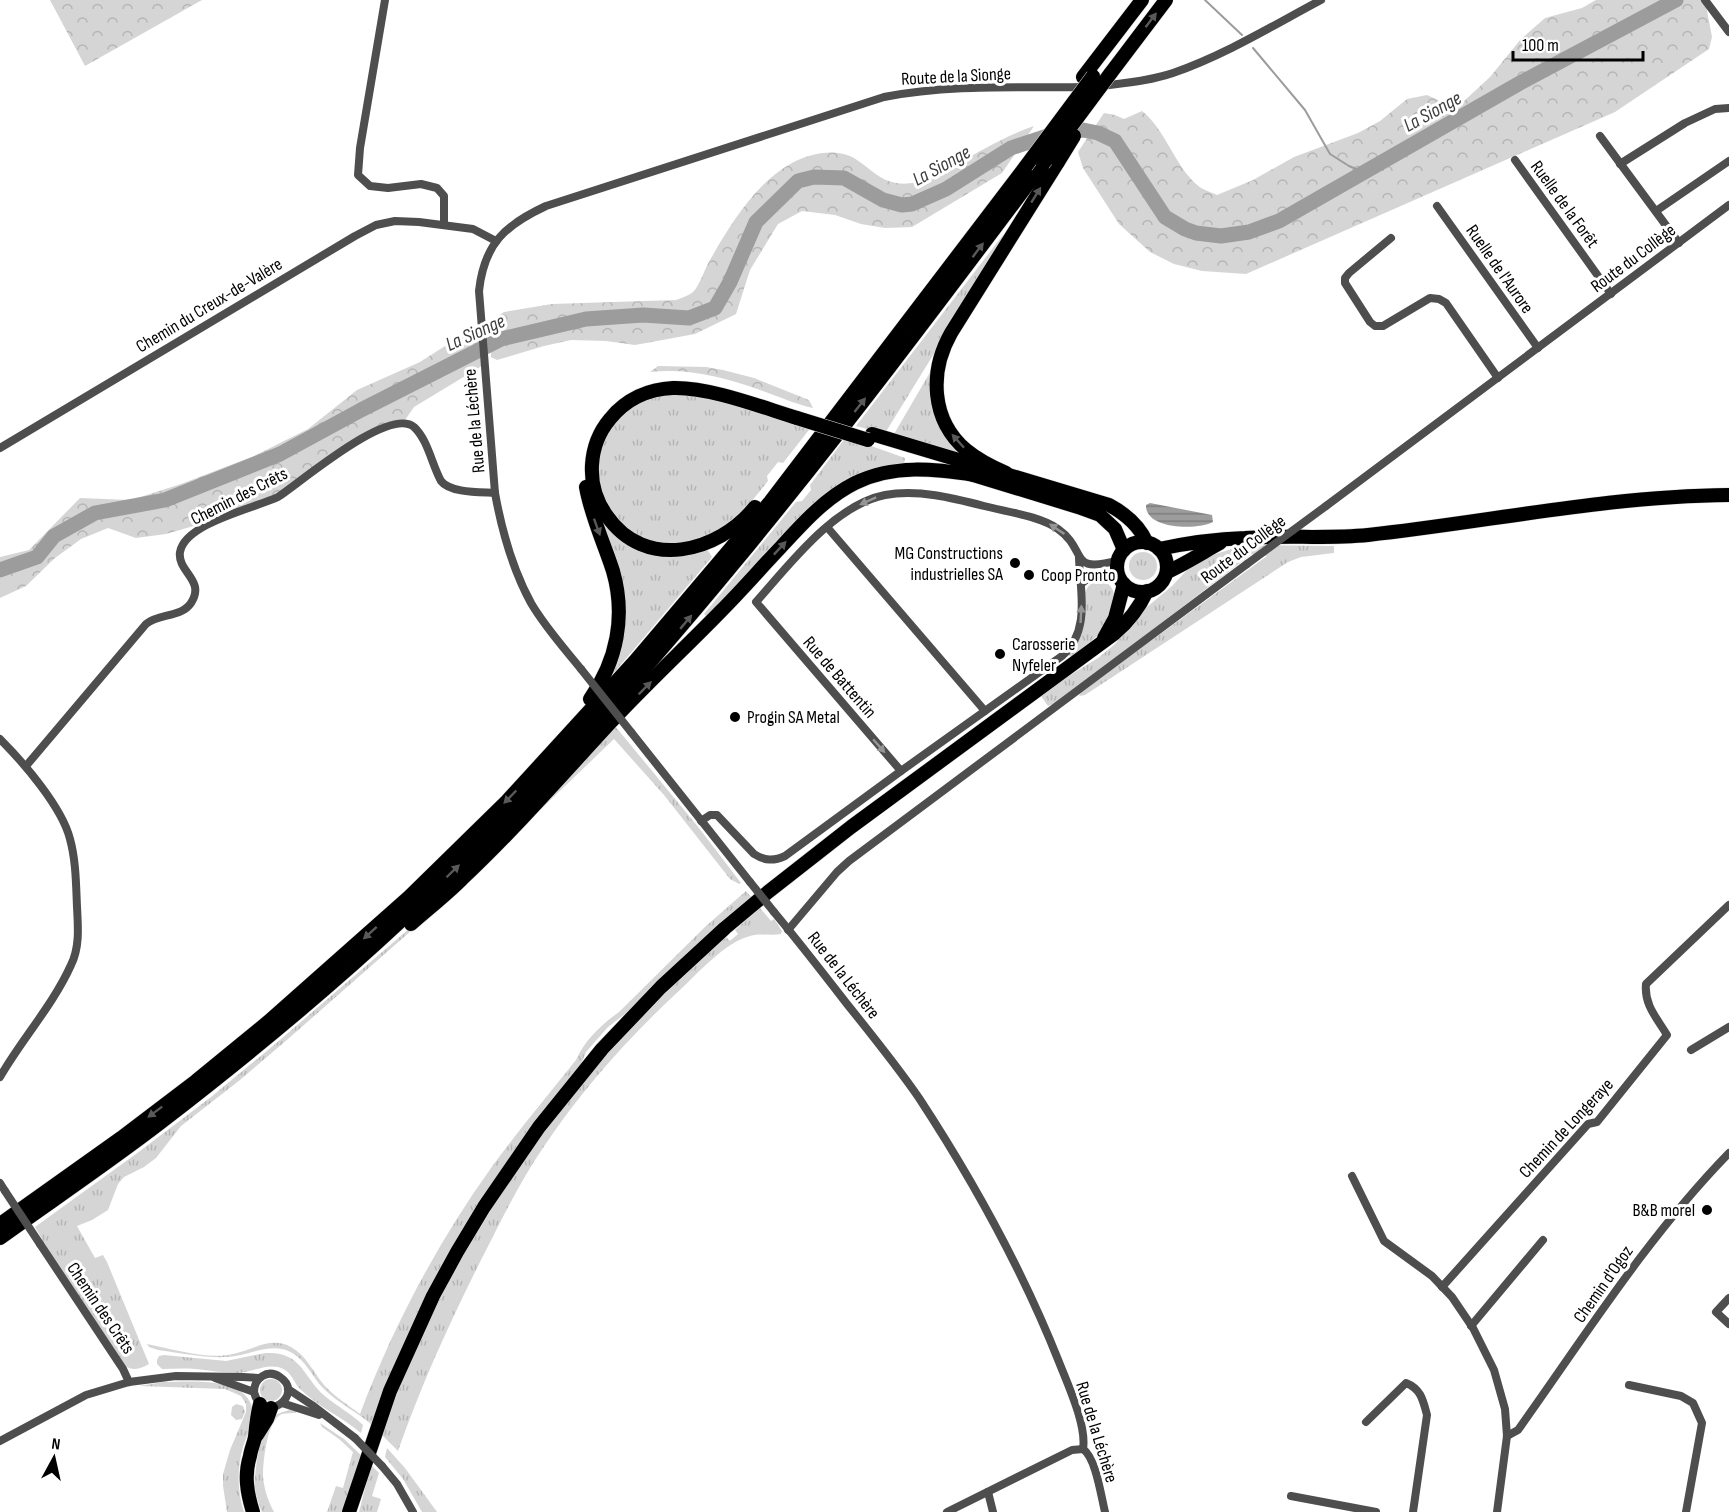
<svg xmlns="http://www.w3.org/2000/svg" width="1729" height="1512" viewBox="0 0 1729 1512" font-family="'Sofia Sans Condensed',sans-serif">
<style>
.grass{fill:url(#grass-tufts)}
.forest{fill:url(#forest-crowns)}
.water{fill:url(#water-rules)}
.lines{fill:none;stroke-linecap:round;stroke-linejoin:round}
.stream{stroke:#9c9c9c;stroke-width:2}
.river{stroke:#9c9c9c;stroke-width:15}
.highway-casing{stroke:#dbdbdb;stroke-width:15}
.street{stroke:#4e4e4e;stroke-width:8}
.highway{stroke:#000;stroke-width:14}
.highway-bridge-casing{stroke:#dbdbdb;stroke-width:15;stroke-linecap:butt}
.street-bridge{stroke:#4e4e4e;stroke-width:8}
.highway-bridge{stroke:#000;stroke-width:14}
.oneway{fill:#595959}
.oneway2{fill:#959595}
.poi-dot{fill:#000;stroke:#fff;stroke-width:2}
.labels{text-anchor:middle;stroke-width:6;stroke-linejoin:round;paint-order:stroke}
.street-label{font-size:18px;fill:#000;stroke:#fff}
.poi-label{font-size:18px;fill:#000;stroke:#fff;text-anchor:start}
.water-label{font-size:20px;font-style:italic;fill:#3d3d3d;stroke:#fff}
</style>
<defs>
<pattern id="grass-tufts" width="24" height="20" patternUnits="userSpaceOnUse" patternTransform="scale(1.5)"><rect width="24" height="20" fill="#d5d5d5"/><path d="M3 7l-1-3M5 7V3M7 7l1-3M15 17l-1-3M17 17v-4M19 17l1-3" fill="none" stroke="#b5b5b5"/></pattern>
<pattern id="forest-crowns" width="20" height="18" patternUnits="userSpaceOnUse" patternTransform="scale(1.5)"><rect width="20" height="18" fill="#d5d5d5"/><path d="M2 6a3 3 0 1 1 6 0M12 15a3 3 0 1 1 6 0" fill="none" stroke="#b5b5b5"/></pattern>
<pattern id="water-rules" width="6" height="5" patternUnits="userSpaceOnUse" patternTransform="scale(1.5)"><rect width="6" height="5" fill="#9c9c9c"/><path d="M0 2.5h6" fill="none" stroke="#7d7d7d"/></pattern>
</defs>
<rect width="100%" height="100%" fill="#fff"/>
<!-- grass -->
<g class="grass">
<polygon points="1003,235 1005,238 887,430 882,433 856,426"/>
<polygon points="932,369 932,395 968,457 894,434"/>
<path d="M686 394C728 402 770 416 812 426L783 463 778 462 767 476 768 481C753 500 738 519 717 532 689 548 653 550 627 530 623 526 619 520 615 516 596 492 592 468 604 440 609 429 614 421 622 414 631 406 647 397 659 395 667 394 677 395 686 394Z"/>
<polygon points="846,437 905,458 904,465 852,480 708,618 704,614 796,502 802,501 811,490 810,485"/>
<polygon points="595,501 637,546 707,549 712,557 607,681 622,630"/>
<polygon points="1245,545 1334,546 1334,553 1301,557 1288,562 1085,695 1079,696 1081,692 1267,556 1252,554 1056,703 1048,706 1041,696 1067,677 1098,658 1114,645 1147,607 1172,586 1187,570 1209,556"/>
<circle cx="1143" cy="566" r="14"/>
<path d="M1096 581C1124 580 1114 614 1103 629 1095 640 1082 648 1071 657L1068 654C1076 645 1082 636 1084 624 1087 607 1077 590 1096 581Z"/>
<path d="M615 726 699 828 741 883 739 884 730 879 664 795 614 739 468 879 412 930 288 1039 240 1080 181 1126 156 1158 144 1167 124 1177 118 1184 108 1210 92 1220 77 1226 95 1258 103 1255 107 1262 149 1364C141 1369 133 1371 125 1366L61 1272 35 1227 140 1151 211 1097 274 1045 410 928Z"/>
<path d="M746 891 752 898 710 932 667 972 625 1014 608 1027 586 1052 581 1064 529 1131 427 1294 385 1388 372 1425C357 1412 338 1403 324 1389 311 1376 305 1357 286 1350 266 1344 246 1356 227 1357 204 1358 180 1353 158 1350L149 1347 147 1344C172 1349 208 1360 233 1354 253 1350 271 1336 291 1347 306 1355 313 1372 324 1385 334 1396 348 1405 360 1414 393 1326 437 1244 491 1168 518 1131 548 1095 576 1060 585 1040 601 1025 619 1012L706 926Z"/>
<path d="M760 908 771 921 774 919 782 931 781 934C771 936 760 933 750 936 726 942 700 971 682 988 632 1034 583 1088 545 1145 520 1181 501 1221 481 1260 450 1322 421 1385 398 1451L381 1434C399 1388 417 1343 439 1300 483 1215 543 1127 606 1055 643 1013 684 975 726 937L730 941 738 934 735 930Z"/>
<path d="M265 1353C303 1351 302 1377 326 1397 338 1407 352 1414 363 1425L361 1433C342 1417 317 1406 300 1389 292 1380 292 1371 278 1367 264 1364 250 1373 237 1373 223 1373 209 1370 195 1369 184 1368 173 1369 162 1369L157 1364V1360L159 1356 164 1355 226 1361Z"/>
<circle cx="271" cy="1390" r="11"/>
<path d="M163 1382C190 1382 254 1375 253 1416 252 1427 246 1437 243 1447 237 1468 237 1491 244 1512H227L223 1486V1474L230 1450 246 1412V1404L241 1396 225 1389 139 1386Z"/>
<path d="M289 1410 297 1411 296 1413C292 1413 287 1413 282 1414 267 1420 263 1461 263 1476 264 1489 268 1501 274 1512H262C258 1502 254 1491 255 1480 255 1466 262 1428 272 1418 277 1413 283 1412 289 1410Z"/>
<polygon points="320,1423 344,1439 362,1456 343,1512 327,1512 336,1486 343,1488 353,1452 339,1439 322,1427"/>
<polygon points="387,1448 405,1468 437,1512 422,1512 403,1479 385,1457"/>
<polygon points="371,1465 379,1473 372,1496 381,1499 377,1512 359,1512"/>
</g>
<!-- forest -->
<g class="forest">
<polygon points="50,0 202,0 85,66"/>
<path d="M1596 0H1705L1712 37 1709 49 1615 112 1246 274 1202 271 1174 264 1150 252 1119 224 1083 168 1078 152 1104 113 1115 115 1124 119 1142 111C1165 129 1174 164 1196 184 1201 189 1210 192 1217 195L1253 180 1294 157 1358 133 1380 121 1407 99 1427 95 1442 102 1464 101 1490 77 1521 39 1545 18 1582 8Z"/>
<path d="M1034 126 1002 173 912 227 885 228 861 224 835 215 802 211 778 224 750 270 736 314 695 334 635 345 606 341 571 340 544 346 497 360 491 357 490 321 504 312 552 304 676 300C681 298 688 296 693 292 699 287 705 268 710 260 729 227 756 182 792 163 811 153 838 147 857 160 871 169 879 180 896 183 927 188 958 162 984 149 1000 140 1017 132 1034 126Z"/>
<polygon points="482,327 485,364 414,407 403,423 382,428 287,491 221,518 166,534 136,538 108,528 81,539 55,558 26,586 0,598 0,557 29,550 80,498 131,500 181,484 254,456 308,429 357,390 420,362 467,332"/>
<path d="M658 366 706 367 723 370 754 378 809 400 813 408C795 404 778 396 760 390 724 377 688 368 650 372Z"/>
<polygon points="236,1404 243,1406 245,1412 242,1419 236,1420 231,1415 232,1407"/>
</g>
<!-- water -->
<path class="water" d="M1150 503 1212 515 1213 522C1198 530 1145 530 1146 505Z"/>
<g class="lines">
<!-- stream -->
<g class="stream">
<polyline points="1205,0 1242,35"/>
<polyline points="1253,48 1305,110 1330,154 1349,166 1363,172"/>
</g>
<!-- river -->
<polyline class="river" points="0,570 37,557 54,536 95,513 165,500 280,454 361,410 501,339 586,319 643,315 689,318 715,308 730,282 756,222 798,181 814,177 844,178 883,200 902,205 912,204 946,189 1011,148 1056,133 1083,130 1098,133 1115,141 1165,217 1185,229 1196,233 1221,236 1249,232 1279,221 1520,83 1676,0"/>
<defs>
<g id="highway">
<polyline points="1110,74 1166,0"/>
<polyline points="1083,77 1142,0"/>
<path d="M872 434 1109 505C1126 514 1139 525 1147 543"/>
<polyline points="967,473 1078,507 1100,515 1115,529 1124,550"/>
<path d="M1006 473C992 467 978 460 966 450 931 420 929 372 951 333L1058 162"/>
<path d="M586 487C591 516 604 543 613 571 626 616 617 661 590 699"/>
<path d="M755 507C718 553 645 571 607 516 596 501 591 483 592 465 593 448 599 432 610 419 626 399 649 389 673 388 710 387 761 407 797 418"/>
<circle cx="1142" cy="567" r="25"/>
<path d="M1159 549C1187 543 1216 539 1245 538 1286 535 1327 539 1368 535 1488 522 1607 496 1729 495"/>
<path d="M1167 572C1185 564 1202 553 1220 543"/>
<polyline points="1104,638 1115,618 1124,584"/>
<path d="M411 924C428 909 446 895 462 879 514 830 561 776 609 724 645 685 684 649 721 611 741 591 760 569 780 548 802 524 825 498 855 483 894 464 934 469 975 475"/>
<polyline points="0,1224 121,1138 196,1081 268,1022 409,897 507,801 635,661 770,502 1026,166"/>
<path d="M0 1238C53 1200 108 1163 160 1123 243 1059 326 991 403 919 646 694 845 428 1043 164"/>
<polyline points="257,1435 267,1419 271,1408"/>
<path d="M253 1512C247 1493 244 1475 250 1456 251 1449 254 1443 255 1437 256 1426 257 1415 260 1404"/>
<path d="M349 1512 390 1391 433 1296 457 1252 484 1207 539 1127 602 1049 661 987 725 928 768 892 851 827 1115 633C1128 622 1139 608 1147 591"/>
</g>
</defs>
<!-- highway casing -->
<use href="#highway" class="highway-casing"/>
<!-- street -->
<g class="street">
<polyline points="385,0 360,148 358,175 370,186 388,188 421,184 437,188 444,196 444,225"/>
<polyline points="1705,0 1729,32"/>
<path d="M1101 86C1124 83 1150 81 1173 73 1225 55 1272 26 1321 0"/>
<polyline points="1600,136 1679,243"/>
<polyline points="1515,160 1611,294"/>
<polyline points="1620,164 1685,123 1715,109 1729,108"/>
<polyline points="1437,206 1538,348"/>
<polyline points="1656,211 1729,161"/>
<polyline points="1391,238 1349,273 1345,278 1345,283 1370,322 1375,326 1383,326 1430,298 1439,299 1446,303 1498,378"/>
<polyline points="0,448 355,236 376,225 395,221 419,222 473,229 496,241"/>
<polyline points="1326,506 1729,205"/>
<polyline points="827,527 985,711"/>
<path d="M1079 558C1080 591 1091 631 1062 656L901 771 756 602C789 565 834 505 885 495 918 489 953 498 984 506 1007 512 1040 516 1058 529 1088 550 1068 575 1118 560"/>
<polyline points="1082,583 1090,577 1119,576"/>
<path d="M581 669C564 648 545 627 531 603 512 568 502 532 495 493L479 291C484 244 505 225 546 206L884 97C951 84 1018 88 1086 87"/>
<polyline points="631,732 750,882"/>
<path d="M0 739C23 762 62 807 70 839 76 861 76 884 77 907 78 926 80 947 71 965 53 1005 22 1039 0 1077"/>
<path d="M26 766 146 624C159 613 181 618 191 603 206 580 177 572 180 552 185 523 255 508 278 497 301 482 389 406 414 427 428 440 432 465 441 481 450 493 481 492 495 493"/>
<path d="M701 821 710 815H717L754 854C765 861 774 861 785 856L901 771"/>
<path d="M774 912C799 942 823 973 847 1004 872 1035 897 1066 919 1098 974 1182 1022 1269 1059 1362 1068 1385 1087 1426 1083 1449"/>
<polyline points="788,930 837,872 849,861 1247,564"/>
<polyline points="1691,1050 1729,1027"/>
<polyline points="1352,1176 1384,1241 1432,1276 1452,1297 1473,1328 1494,1370 1505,1409 1507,1436 1497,1512"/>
<polyline points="0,1183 5,1191"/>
<polyline points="40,1244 123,1369 129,1382"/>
<path d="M1442 1287 1588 1124 1597 1122 1667 1035C1657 1018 1644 1005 1646 984L1729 905"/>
<polyline points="1729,1298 1716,1312 1729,1324"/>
<polyline points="1471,1326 1543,1240"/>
<path d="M215 1378 254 1392C263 1427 306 1394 280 1377 267 1368 254 1379 254 1392"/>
<polyline points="1629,1385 1681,1396 1693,1403 1702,1423 1686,1512"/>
<polyline points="288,1389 312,1405 355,1438"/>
<polyline points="282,1403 319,1415"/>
<path d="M1366 1422 1406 1383C1421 1389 1423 1400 1427 1415L1413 1512"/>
<path d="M1507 1436 1518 1430C1585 1336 1648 1236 1729 1153"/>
<polyline points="0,1441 86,1395 129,1382 176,1376 243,1377 259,1378"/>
<path d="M1083 1449C1096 1458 1101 1496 1105 1512"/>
<polyline points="382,1466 397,1484 413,1512"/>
<polyline points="988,1492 993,1512"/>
<polyline points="1291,1496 1376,1512"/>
<polyline points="947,1512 1072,1450 1083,1449"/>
</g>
<!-- highway -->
<use href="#highway" class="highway"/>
<defs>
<g id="highway-bridge">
<polyline points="1058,162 1074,136"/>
<polyline points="1043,164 1110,74"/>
<polyline points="1026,166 1093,76"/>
<polyline points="797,418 868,440"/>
</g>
</defs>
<!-- highway-bridge casing -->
<use href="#highway-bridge" class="highway-bridge-casing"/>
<!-- street-bridge -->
<g class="street-bridge">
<polyline points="1247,564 1326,506"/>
<polyline points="581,669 631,732"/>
<polyline points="750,882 774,912"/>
<polyline points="5,1191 40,1244"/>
<polyline points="355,1438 382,1466"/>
</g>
<!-- highway-bridge -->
<use href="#highway-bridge" class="highway-bridge"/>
</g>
<!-- one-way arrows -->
<defs><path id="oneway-solid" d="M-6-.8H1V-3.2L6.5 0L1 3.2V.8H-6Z" transform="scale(1.5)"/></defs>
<g class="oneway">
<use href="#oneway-solid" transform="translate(1151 20) rotate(-53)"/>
<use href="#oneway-solid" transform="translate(1036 195) rotate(-58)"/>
<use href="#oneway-solid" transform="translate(978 250) rotate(-53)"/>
<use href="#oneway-solid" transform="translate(860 405) rotate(-52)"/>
<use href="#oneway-solid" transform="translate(958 441) rotate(-132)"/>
<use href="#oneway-solid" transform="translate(597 527) rotate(70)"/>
<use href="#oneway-solid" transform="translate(780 548) rotate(-47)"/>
<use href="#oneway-solid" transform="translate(686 622) rotate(-50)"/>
<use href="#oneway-solid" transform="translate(645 688) rotate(-45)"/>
<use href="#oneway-solid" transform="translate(510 797) rotate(134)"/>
<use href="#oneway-solid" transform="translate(453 871) rotate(-44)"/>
<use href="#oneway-solid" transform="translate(370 933) rotate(138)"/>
<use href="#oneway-solid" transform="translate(155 1112) rotate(143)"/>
</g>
<g class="oneway2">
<use href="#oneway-solid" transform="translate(868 501) rotate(156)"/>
<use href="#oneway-solid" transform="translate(1057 529) rotate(-146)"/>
<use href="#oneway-solid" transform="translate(1081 614) rotate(-87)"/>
<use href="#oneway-solid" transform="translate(879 746) rotate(49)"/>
</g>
<!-- markers -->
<g class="poi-dot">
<circle cx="1015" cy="563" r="6"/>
<circle cx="1029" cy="575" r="6"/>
<circle cx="1000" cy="654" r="6"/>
<circle cx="735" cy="717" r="6"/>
<circle cx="1707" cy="1210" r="6"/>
</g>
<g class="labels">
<!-- street labels -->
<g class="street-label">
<text transform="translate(956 76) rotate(-3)" y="6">Route de la Sionge</text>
<text transform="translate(1565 204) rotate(54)" y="6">Ruelle de la Forêt</text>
<text transform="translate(1633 258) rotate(-37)" y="6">Route du Collège</text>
<text transform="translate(1500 269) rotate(55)" y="6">Ruelle de l'Aurore</text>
<text transform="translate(209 305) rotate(-31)" y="6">Chemin du Creux-de-Valère</text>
<text transform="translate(474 421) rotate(-95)" y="6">Rue de la Léchère</text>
<text transform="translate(239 496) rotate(-27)" y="6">Chemin des Crêts</text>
<text transform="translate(1243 549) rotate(-37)" y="6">Route du Collège</text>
<text transform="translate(840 677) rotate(49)" y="6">Rue de Battentin</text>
<text transform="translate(844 975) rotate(52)" y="6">Rue de la Léchère</text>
<text transform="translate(1566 1128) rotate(-47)" y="6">Chemin de Longeraye</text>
<text transform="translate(1603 1284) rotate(-55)" y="6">Chemin d'Ogoz</text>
<text transform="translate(101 1308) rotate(56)" y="6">Chemin des Crêts</text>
<text transform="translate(1097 1432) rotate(73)" y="6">Rue de la Léchère</text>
</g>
<!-- poi labels -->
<g class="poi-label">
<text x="1003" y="559" text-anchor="end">MG Constructions<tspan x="1003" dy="21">industrielles SA</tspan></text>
<text x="1041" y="581">Coop Pronto</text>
<text x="1012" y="650">Carosserie<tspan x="1012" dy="21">Nyfeler</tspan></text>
<text x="747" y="723">Progin SA Metal</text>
<text x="1695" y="1216" text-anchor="end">B&amp;B morel</text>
</g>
<!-- water labels -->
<g class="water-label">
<text transform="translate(1432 111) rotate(-29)" y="7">La Sionge</text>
<text transform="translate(941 165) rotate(-29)" y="7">La Sionge</text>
<text transform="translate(475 332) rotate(-24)" y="7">La Sionge</text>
</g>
</g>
<!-- north arrow -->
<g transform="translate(54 1458) rotate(8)" stroke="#ffffff" stroke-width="4.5" paint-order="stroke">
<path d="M0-4.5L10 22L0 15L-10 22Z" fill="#000000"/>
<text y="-9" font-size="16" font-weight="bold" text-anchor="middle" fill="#000000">N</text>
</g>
<!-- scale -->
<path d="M1513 51v9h130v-9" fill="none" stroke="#000000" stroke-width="3"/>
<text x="1522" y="51" font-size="18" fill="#000000" stroke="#ffffff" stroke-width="4.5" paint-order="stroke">100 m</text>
</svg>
